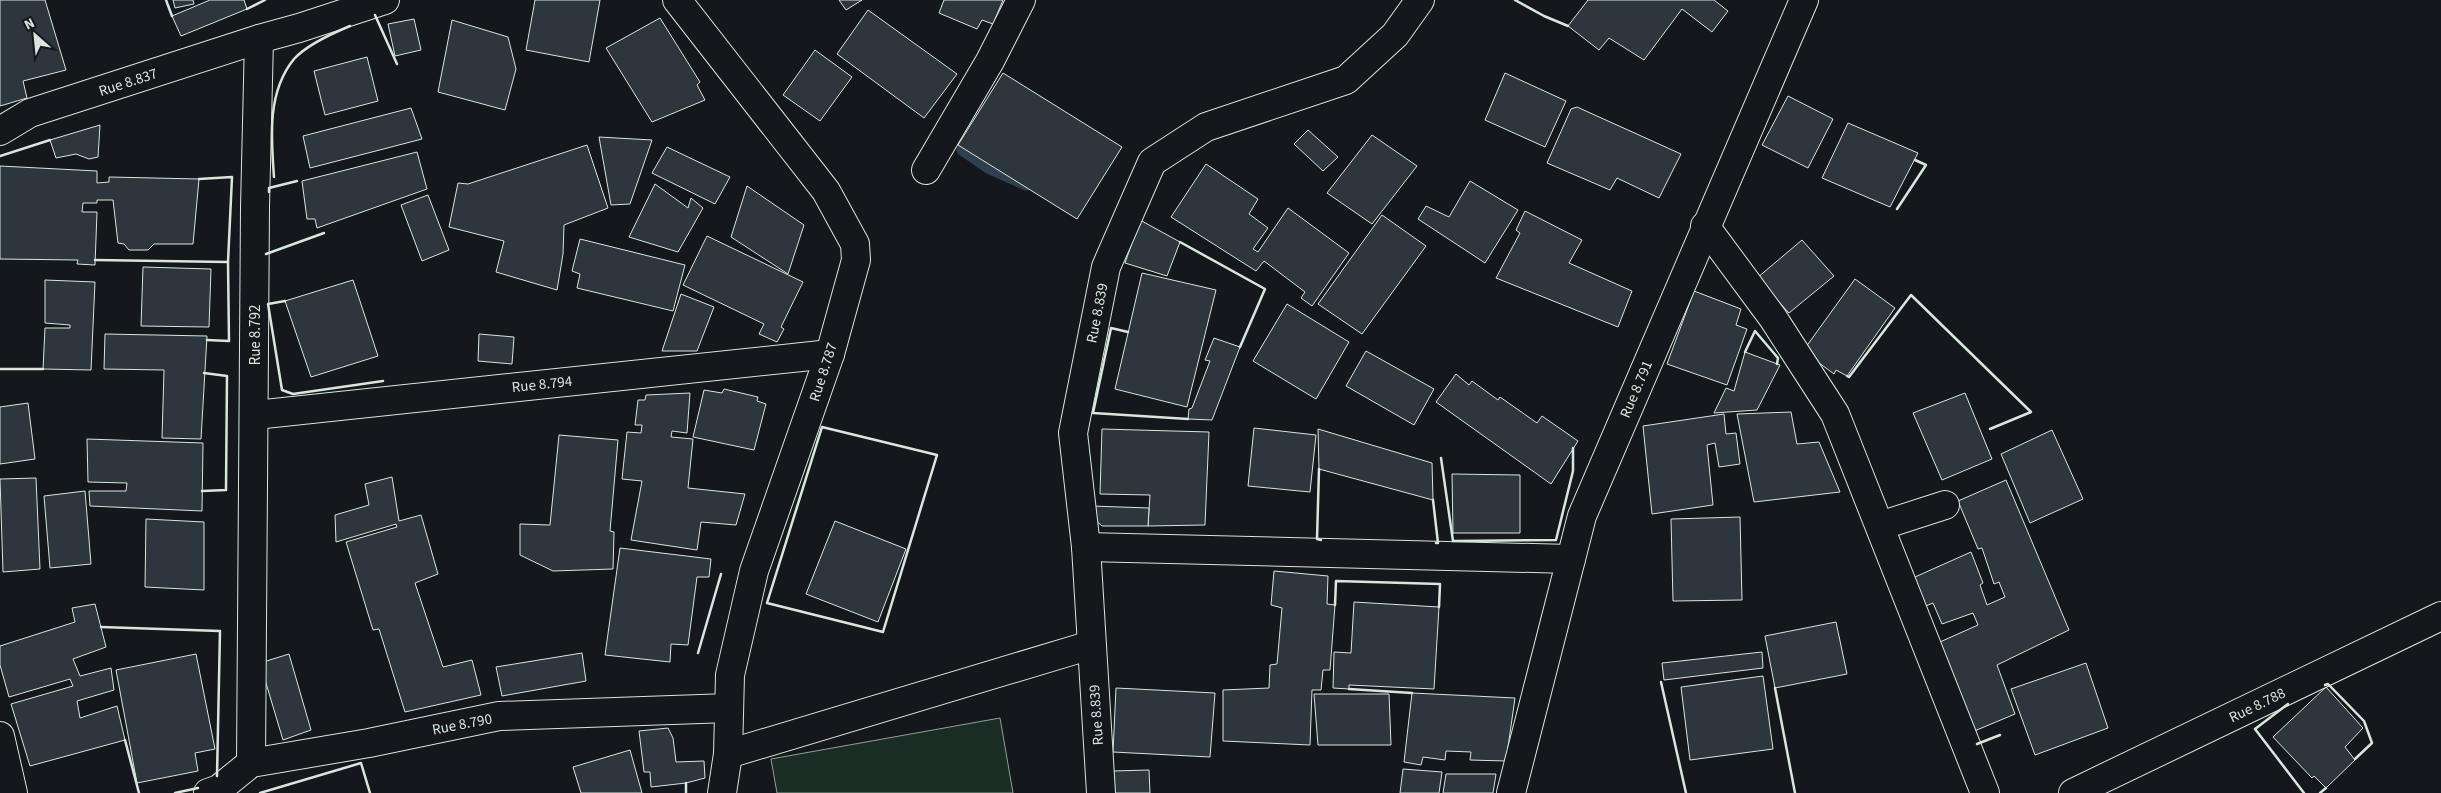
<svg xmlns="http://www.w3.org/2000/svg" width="2441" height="793" viewBox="0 0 2441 793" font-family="'Source Sans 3',sans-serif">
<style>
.green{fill:#1a2d24;stroke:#939e99}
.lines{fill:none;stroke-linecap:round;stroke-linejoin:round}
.stream{stroke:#2f3f4d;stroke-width:11}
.building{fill:#2c363c;stroke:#d8e6dc}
.minor-casing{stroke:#d8e6dc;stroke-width:30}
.minor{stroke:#14181c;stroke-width:28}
.wall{stroke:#d8e6dc;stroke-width:2.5}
.labels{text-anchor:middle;stroke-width:4;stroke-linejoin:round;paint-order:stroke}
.street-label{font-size:15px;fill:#d8e6dc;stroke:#14181c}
</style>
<rect width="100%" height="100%" fill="#14181c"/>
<!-- green -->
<polygon class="green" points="1000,718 1013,793 777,793 771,759"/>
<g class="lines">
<!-- stream -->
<polyline class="stream" points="962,150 988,168 1026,185"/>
</g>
<!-- building -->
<g class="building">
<polygon points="0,0 45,0 66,70 23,81 27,98 0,106"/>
<polygon points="173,0 193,0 194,4 175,8"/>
<polygon points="210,0 244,0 247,9 181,36 172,16"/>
<polygon points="535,0 600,0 589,62 526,50"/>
<polygon points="839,0 862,0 846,10"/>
<polygon points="944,0 1003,0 993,24 982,20 977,29 939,13"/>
<polygon points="1588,0 1714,0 1728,11 1712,32 1682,9 1644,60 1609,38 1599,50 1568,26"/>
<polygon points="868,10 957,74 924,118 837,54"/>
<polygon points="660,18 700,82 697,85 705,100 652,122 606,48"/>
<polygon points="414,19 421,50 395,56 388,24"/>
<polygon points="452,20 508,37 516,69 505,110 438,92"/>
<polygon points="815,50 852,77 820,121 783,95"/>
<polygon points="367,57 378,101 325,115 314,71"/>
<polygon points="1003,73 1122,147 1077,219 958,145"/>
<polygon points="1505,73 1566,101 1545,147 1485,120"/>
<polygon points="1788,96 1833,119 1808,168 1762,145"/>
<polygon points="1577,107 1681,154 1659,198 1617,178 1610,190 1547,163 1571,109"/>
<polygon points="411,108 422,139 310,168 303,136"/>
<polygon points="1848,123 1918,153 1890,207 1822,178"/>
<polygon points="100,125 98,157 89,159 76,154 56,158 50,140"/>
<polygon points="1308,130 1338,157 1323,171 1294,144"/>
<polygon points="1372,135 1417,166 1372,224 1327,193"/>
<polygon points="599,137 652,140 630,204 611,205"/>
<polygon points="587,145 608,208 564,225 563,254 557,290 496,272 504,241 449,227 458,183 468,184"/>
<polygon points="667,147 730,177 715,204 652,173"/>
<polygon points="417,152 427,189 317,228 315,219 307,219 302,181"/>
<polygon points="1206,164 1258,199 1249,214 1268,228 1253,249 1258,252 1288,208 1349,253 1312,306 1301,298 1305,292 1264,261 1256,271 1171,217"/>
<polygon points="0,166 97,171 97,183 109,182 109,177 199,179 193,244 154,244 148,250 129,250 124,244 118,243 113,200 97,200 97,203 83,203 82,212 97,212 95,265 77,264 78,260 0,259"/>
<polygon points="1470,181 1518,210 1485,263 1418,219 1426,206 1449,217"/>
<polygon points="655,184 688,208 691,198 703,208 678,252 629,237"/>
<polygon points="747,186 804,225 788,274 731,237"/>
<polygon points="428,195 449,250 422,261 401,205"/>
<polygon points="1525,211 1582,240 1569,263 1632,291 1618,327 1496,278 1520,233 1516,230"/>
<polygon points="1382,215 1426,246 1362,334 1318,304"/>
<polygon points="1140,220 1180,242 1167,276 1125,263"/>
<polygon points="707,236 803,282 781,327 784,329 777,342 759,334 764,324 683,285"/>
<polygon points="580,239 685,265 673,311 577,288 580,274 572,271"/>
<polygon points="1802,240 1834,276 1789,313 1757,278"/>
<polygon points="143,267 211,269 209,327 141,326"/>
<polygon points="1142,273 1216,290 1187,407 1115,389"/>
<polygon points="1855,279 1895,308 1847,376 1836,370 1834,374 1803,351"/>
<polygon points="45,280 95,282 91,370 43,369 45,328 70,328 70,325 45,323"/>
<polygon points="353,280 378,356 311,377 285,301"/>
<polygon points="1694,291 1741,309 1736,325 1747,329 1727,385 1667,364"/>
<polygon points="681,294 714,307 697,351 662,351"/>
<polygon points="1287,304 1349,342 1316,399 1253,361"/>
<polygon points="105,334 207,336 201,439 162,438 164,370 104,369"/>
<polygon points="479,334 514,337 512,364 478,361"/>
<polygon points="1214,338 1240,347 1212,420 1188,419 1189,409 1192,408 1210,361 1205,360"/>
<polygon points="1366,351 1434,389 1414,425 1346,386"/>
<polygon points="1745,352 1780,365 1757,410 1714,413 1726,388 1734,391"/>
<polygon points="1456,374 1469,385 1472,381 1498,400 1500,397 1537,423 1542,416 1578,441 1551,484 1436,402"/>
<polygon points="724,389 758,397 757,401 766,404 754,450 693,437 704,390 722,393"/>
<polygon points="690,393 687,433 672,431 671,437 693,439 688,488 745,494 736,525 701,522 697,550 631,540 642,481 622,479 627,432 641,433 642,425 635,425 638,400 645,400 646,395"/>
<polygon points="1965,393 1992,459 1942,480 1913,413"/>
<polygon points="28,403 35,459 0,464 0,407"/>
<polygon points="1791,412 1797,444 1819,442 1840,492 1754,502 1737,414"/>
<polygon points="1724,414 1726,434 1736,433 1740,464 1719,467 1715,443 1707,445 1713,505 1652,514 1643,426"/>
<polygon points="1254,428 1316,435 1310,492 1248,486"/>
<polygon points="1102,429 1209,432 1205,525 1148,526 1150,495 1100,494"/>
<polygon points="1318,429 1432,463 1433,500 1319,469"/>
<polygon points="2052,430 2083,499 2030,523 2001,454"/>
<polygon points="559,435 618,440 610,531 614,532 613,569 553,571 520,555 520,524 550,525"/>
<polygon points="87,439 203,443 202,511 90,506 89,491 126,491 127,483 88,482"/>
<polygon points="1452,474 1520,475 1520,533 1453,533"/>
<polygon points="392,477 399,521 421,515 438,574 415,583 443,667 472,660 481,695 405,712 379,629 373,630 346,542 397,527 396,524 336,542 335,515 369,505 365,484"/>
<polygon points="36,478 40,569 3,572 0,479"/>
<polygon points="2006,480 2069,630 1997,665 2015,714 1972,732 1931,646 1978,625 1973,613 1942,624 1933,603 1918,609 1906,581 1971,552 1983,583 1980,585 1987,605 2005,597 1999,582 1994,584 1982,548 1978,549 1958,501"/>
<polygon points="85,491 91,564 50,568 44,496"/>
<polygon points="1092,506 1149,508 1148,526 1102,526 1093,518"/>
<polygon points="1740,517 1742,600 1673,601 1671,519"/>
<polygon points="146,519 204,522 204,590 145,587"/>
<polygon points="835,521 906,549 878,622 806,594"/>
<polygon points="620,548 711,559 709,577 697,577 688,645 671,644 670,662 605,655"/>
<polygon points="1274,571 1328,576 1327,604 1335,605 1330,670 1323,670 1321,690 1312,690 1310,745 1223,741 1223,690 1269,688 1270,665 1277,664 1282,608 1271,605"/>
<polygon points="1354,602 1439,607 1434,689 1349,685 1349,689 1333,688 1334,652 1351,653"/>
<polygon points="95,604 106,647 73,659 80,676 111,668 114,690 77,701 80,718 117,706 125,740 30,766 11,704 73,686 70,679 9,697 0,665 0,646 75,622 72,608"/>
<polygon points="1836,622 1847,674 1775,688 1765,636"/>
<polygon points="1762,652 1763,668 1664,680 1662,663"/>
<polygon points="582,653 586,681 502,696 496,667"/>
<polygon points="196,654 215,749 195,753 198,771 137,783 116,670"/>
<polygon points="289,654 311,730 283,740 260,663"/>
<polygon points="2086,663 2108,728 2035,755 2011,689"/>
<polygon points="1763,676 1773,749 1690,760 1681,687"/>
<polygon points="2326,687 2363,728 2345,747 2355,760 2326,788 2314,776 2312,778 2273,737"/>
<polygon points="1116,688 1215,693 1210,757 1113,752"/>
<polygon points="1412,693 1515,698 1506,761 1470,760 1471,752 1446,751 1445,760 1423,757 1421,765 1404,762"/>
<polygon points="1314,694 1389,694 1391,745 1318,745"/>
<polygon points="668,728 673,738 676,762 704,761 705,778 686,783 651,787 650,772 644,772 639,731"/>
<polygon points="630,750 642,793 581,793 573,767"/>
<polygon points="1403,769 1442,772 1439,793 1400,793"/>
<polygon points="1149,770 1150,793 1114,793 1113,771"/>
<polygon points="1446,774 1496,774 1493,793 1443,793"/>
</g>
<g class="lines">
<defs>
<g id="minor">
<polyline points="677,0 826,191 855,244 856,260 830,354 754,571 730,675 728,754 722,793"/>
<polyline points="0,131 30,113 259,39"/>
<polyline points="926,170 990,61 1021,0"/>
<polyline points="1705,226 1773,318 1835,414 1985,793"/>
<polyline points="255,415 830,354"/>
<polyline points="1880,526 1945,505"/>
<polyline points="1086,547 1571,559"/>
<polyline points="0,736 13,793"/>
<polyline points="728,754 1091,645"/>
<polyline points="251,763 255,207 259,39 299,28 385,0"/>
<polyline points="208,793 219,789 251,763 369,743 499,716 729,708"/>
<polyline points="1101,793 1086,547 1073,433 1106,267 1152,162 1206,127 1346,80 1395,35 1420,0"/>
<polyline points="1511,793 1582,516 1804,0"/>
<polyline points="2073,793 2441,616"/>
</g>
</defs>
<!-- minor casing -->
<use href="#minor" class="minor-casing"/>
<!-- minor -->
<use href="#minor" class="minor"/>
<!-- wall -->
<g class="wall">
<polyline points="166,0 172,16"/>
<polyline points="1515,0 1544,16 1568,26"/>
<polyline points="247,9 265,0"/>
<polyline points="375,15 397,64"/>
<polyline points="0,156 50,140"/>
<path d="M274 177C271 137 267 92 294 59 306 46 333 33 350 26"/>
<polyline points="269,192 269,188 297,181"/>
<polyline points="1897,209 1926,165 1915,160"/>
<polyline points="1180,242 1265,289 1240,347"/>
<polyline points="266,254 324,233"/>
<polyline points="95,260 228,262 232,177 199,179"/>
<polyline points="285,301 268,304 282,390 293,394 383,381"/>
<polyline points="1128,332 1111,328 1093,413 1188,419"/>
<polyline points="207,340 229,341 228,262"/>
<polyline points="1745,352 1755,331 1778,358 1777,364"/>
<polyline points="0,369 43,369"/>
<polyline points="1847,376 1849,377 1911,295 2031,412 1990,429"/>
<polygon points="822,427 937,455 883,632 767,603"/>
<polyline points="1441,458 1453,541 1556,540 1573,471 1573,448"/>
<polyline points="1319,469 1317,539 1321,540"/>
<polyline points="202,491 226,490 227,376 204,373"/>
<polyline points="1433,500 1438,543 1436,543"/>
<polyline points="1335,605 1336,581 1440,584 1439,607"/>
<polyline points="101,627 220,631 217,776"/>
<polyline points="698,653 721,574"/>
<polyline points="1661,682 1686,793"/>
<polyline points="2325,685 2328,684 2364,721 2372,743 2355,759"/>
<polyline points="1775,688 1795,793"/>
<polyline points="1349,689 1412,693"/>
<polyline points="2288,704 2255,729 2304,793"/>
<polyline points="125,740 139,793"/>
<polyline points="1977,744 2000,735"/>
<polyline points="686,783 686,793"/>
<polyline points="175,793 198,788"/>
<polyline points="260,793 361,763 370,793"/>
<polyline points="2320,793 2326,788"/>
</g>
</g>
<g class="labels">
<!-- street labels -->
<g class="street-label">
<text transform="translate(128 82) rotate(-18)" y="5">Rue 8.837</text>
<text transform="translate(1097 313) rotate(-79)" y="5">Rue 8.839</text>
<text transform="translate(255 335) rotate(-90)" y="5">Rue 8.792</text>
<text transform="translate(823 372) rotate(-72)" y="5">Rue 8.787</text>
<text transform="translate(542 384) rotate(-6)" y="5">Rue 8.794</text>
<text transform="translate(1636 389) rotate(-67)" y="5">Rue 8.791</text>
<text transform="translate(2257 705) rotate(-26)" y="5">Rue 8.788</text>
<text transform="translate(1096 715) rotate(-94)" y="5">Rue 8.839</text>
<text transform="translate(462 724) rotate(-11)" y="5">Rue 8.790</text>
</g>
</g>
<!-- north arrow -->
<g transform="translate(35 35) rotate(333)" stroke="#14181c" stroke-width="4" paint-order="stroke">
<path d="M0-4L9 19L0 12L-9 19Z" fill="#d8e6dc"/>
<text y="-8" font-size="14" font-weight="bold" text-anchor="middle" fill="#d8e6dc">N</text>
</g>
</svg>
